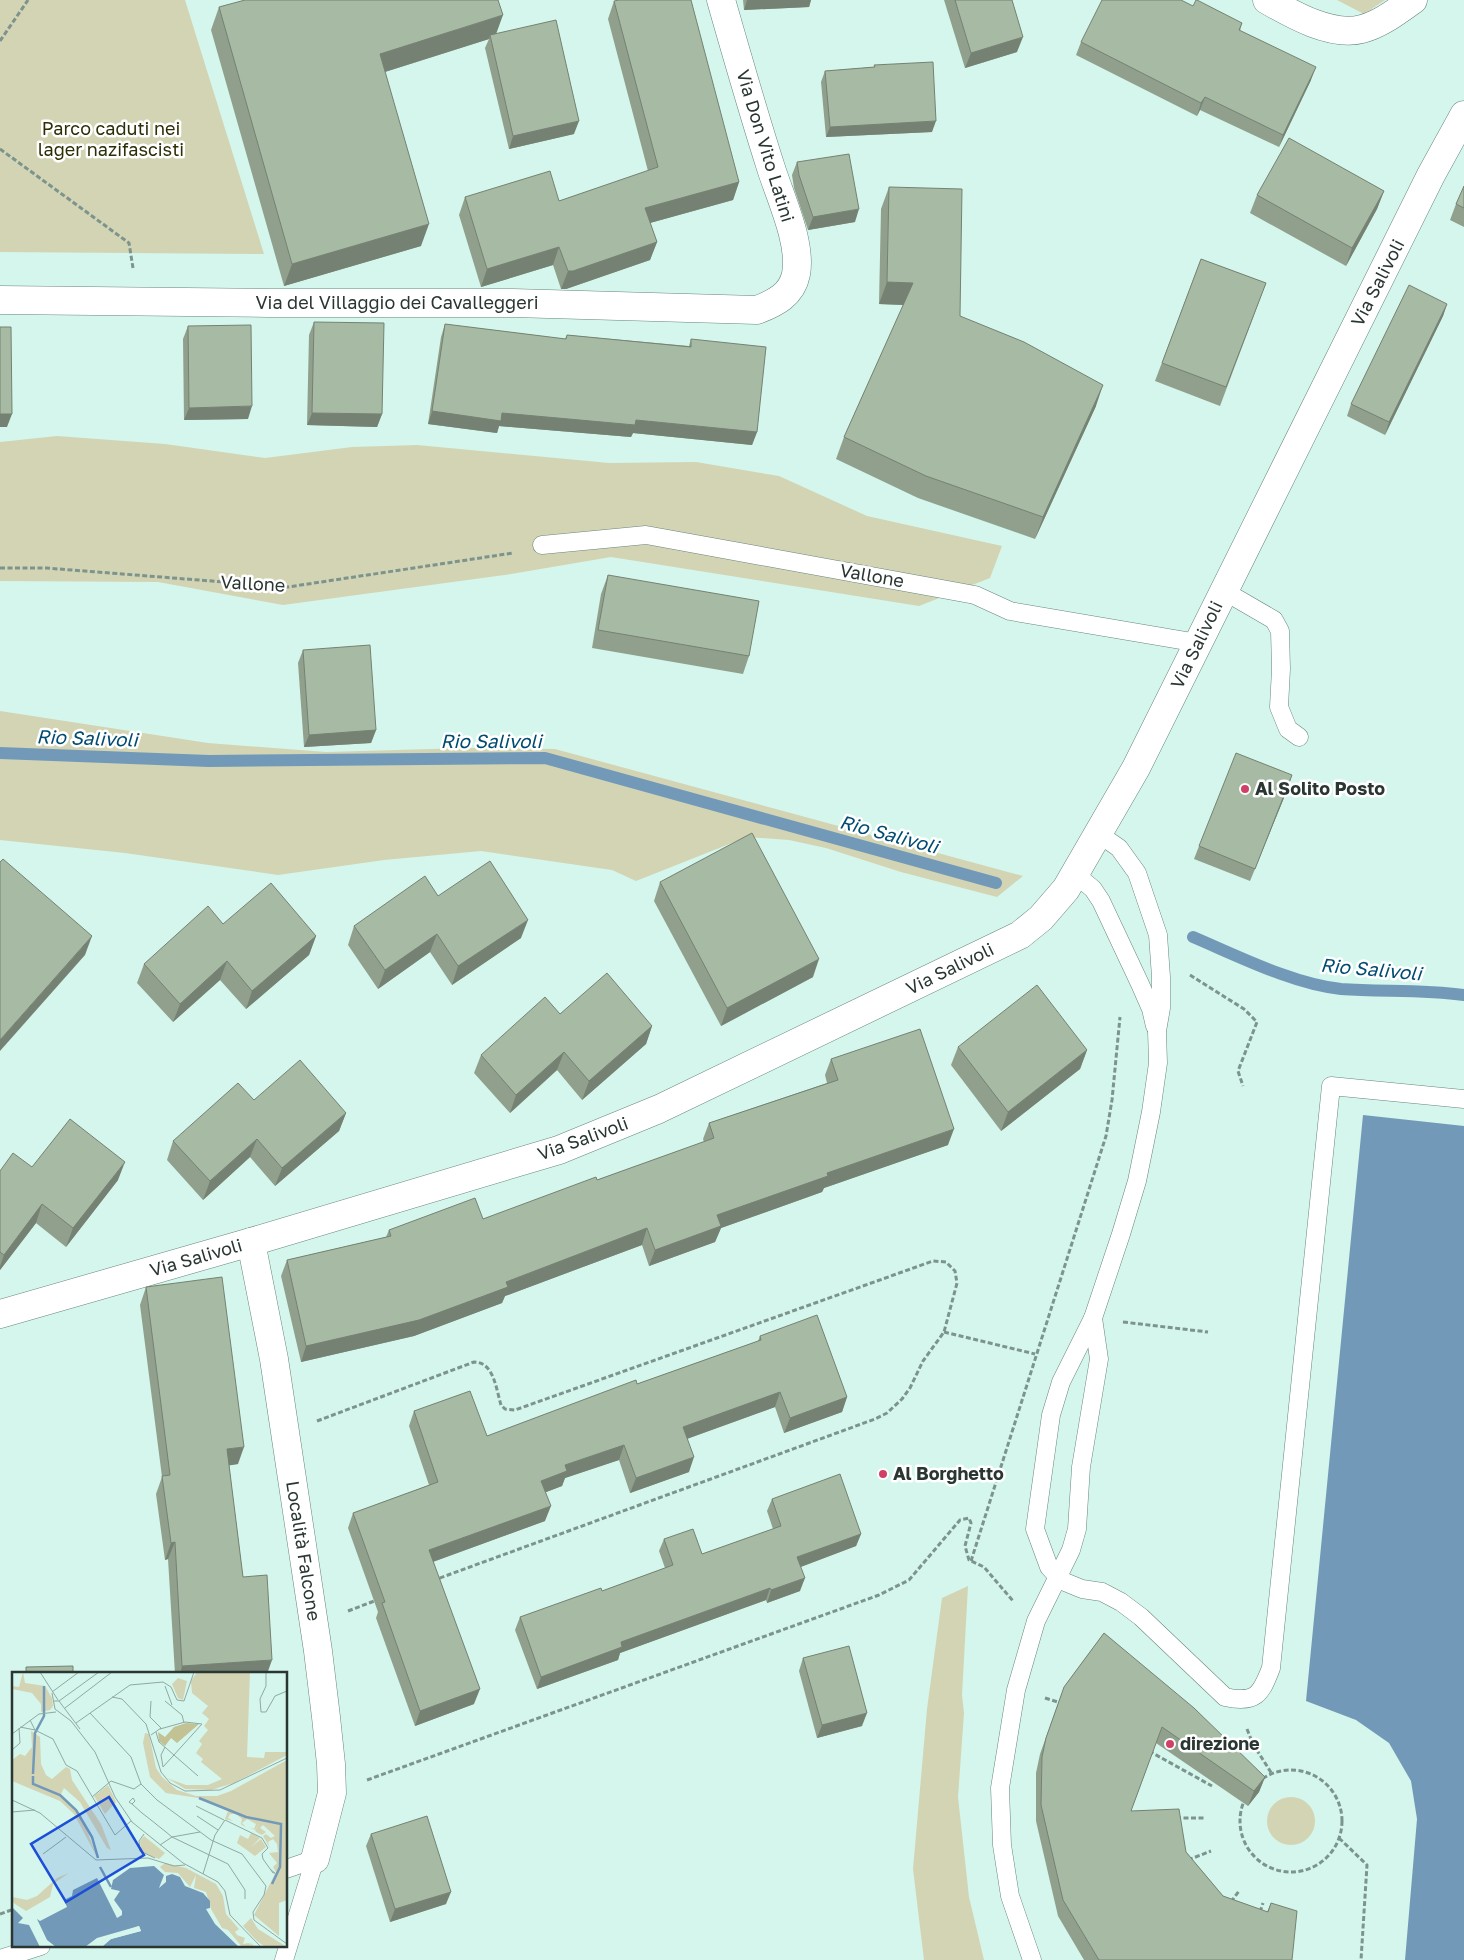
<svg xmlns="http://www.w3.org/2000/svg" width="1464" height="1960" viewBox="0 0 1464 1960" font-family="'Golos Text',sans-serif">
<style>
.green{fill:#d3d4b4}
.water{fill:#729ab8}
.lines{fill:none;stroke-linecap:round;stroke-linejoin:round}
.stream{stroke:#729ab8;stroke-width:12}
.service-casing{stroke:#68867d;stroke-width:19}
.minor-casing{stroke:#68867d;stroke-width:29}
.path{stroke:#7d948d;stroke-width:3;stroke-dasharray:5 2.5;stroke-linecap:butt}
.service{stroke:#fff;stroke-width:18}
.minor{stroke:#fff;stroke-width:28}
.wall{fill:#90a08d}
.shaded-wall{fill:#758273}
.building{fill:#a7baa4;stroke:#758273}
.poi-dot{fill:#d04167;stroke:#fff;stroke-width:2}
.labels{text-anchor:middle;stroke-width:5;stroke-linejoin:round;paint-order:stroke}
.park-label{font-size:18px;fill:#2d2d06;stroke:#fff}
.street-label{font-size:18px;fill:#293632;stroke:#fff}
.poi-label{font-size:18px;font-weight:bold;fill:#293632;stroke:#fff;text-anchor:start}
.water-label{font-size:19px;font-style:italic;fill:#004b72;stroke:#fff}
.inset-river{fill:none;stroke:#729ab8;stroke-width:2.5}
.inset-road{fill:none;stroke:#90a9a2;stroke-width:1}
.view{fill:#1d4ed8;fill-opacity:0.15;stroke:#1d4ed8;stroke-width:2.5}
.inset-edge{fill:none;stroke:#293632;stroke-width:2.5}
</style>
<rect width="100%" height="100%" fill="#d4f6ec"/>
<!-- green -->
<g class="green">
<polygon points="0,0 185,0 264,254 0,252"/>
<polygon points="1337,0 1385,0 1364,14"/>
<polygon points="57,436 165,444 265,458 352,447 417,445 609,463 696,462 779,476 867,516 1002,546 990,578 919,606 611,557 511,574 283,605 158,582 0,581 0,442"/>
<polygon points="0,711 208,743 326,752 467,748 555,749 1023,876 997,897 901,872 826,848 789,840 747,837 636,881 612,870 481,851 384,860 278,875 125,853 0,840"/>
<polygon points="968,1586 962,1695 964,1713 958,1797 969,1897 984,1960 924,1960 913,1869 927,1709 942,1598"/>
<circle cx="1291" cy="1821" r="24"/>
</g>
<!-- water -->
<polygon class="water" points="1363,1115 1464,1126 1464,1960 1405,1960 1417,1819 1411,1781 1389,1743 1356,1720 1306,1701"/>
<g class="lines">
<!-- stream -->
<g class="stream">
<polyline points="0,753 209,761 545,758 996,883"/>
<path d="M1193 937C1238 956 1293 984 1341 989 1382 992 1423 989 1464 995"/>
</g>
<defs>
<g id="service">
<polyline points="542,545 646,535 975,595 1010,611 1198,643"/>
<polyline points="1224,591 1274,620 1280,631 1281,669 1279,707 1288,729 1299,737"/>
<path d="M1099 834 1119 848 1137 873 1158 935 1161 977V1008L1157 1031 1158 1063 1151 1112 1137 1181 1121 1234 1093 1318 1061 1382 1051 1415 1035 1529 1049 1567 1058 1577 1065 1582 1082 1589 1102 1592 1121 1602 1141 1617 1225 1697C1256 1704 1261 1694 1271 1668L1331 1086 1464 1099"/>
<polyline points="1075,874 1093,889 1101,901 1140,984 1151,1009 1155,1026"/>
<polyline points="286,1869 315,1859"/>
<polyline points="0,1959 41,1946"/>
<polyline points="284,1960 315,1859"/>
<polyline points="1032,1960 1010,1896 1002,1845 1000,1788 1016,1690 1036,1621 1071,1550 1077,1529 1081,1467 1099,1359 1093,1318"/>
</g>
<g id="minor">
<path d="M1267 0C1293 15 1332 37 1362 29 1381 24 1397 11 1413 0"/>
<path d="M0 300 269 303H513L757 310C775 303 792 295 796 274 802 243 780 197 771 168 753 112 737 56 721 0"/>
<polyline points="251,1242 274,1359 318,1651 326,1717 331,1764 332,1793 315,1859"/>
<polyline points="0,1314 251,1242 559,1150 659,1109 1020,935 1041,918 1066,889 1136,768 1431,175 1464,115"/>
</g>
</defs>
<!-- service casing -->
<use href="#service" class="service-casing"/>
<!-- minor casing -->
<use href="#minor" class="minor-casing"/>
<!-- path -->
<g class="path">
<polyline points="0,41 28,0"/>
<polyline points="0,149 129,243 133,268"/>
<polyline points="0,568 46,568 288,587 513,553"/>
<polyline points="1190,975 1244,1009 1257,1022 1238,1071 1243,1086"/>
<polyline points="1123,1322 1208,1332"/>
<polyline points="944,1332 1035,1354"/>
<path d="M317 1421 474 1362C494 1362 496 1389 501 1405L505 1409 515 1410 933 1261 946 1262 955 1271 957 1283 944 1332 923 1361 910 1388 902 1399 887 1413 875 1419 437 1579"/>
<polyline points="971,1561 1106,1136 1112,1100 1120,1017"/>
<polyline points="348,1611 377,1600"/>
<polyline points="1045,1698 1061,1703"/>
<polyline points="1247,1729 1253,1744 1272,1774"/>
<polyline points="1149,1751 1212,1786"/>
<circle cx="1291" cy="1821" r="51"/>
<polyline points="367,1780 879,1595 909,1580 960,1520 969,1518 971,1523 965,1546 969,1560 984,1567 1013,1601"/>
<polyline points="1176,1818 1205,1818"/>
<polyline points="1339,1838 1367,1865 1361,1960"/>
<polyline points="1188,1860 1211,1851"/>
<polyline points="1231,1902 1239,1891"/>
<polyline points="1260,1912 1263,1903"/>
<polyline points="0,1914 14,1909"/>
</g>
<!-- service -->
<use href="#service" class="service"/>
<!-- minor -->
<use href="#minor" class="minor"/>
</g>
<!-- wall -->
<g class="wall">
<polygon points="743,0 811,0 809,7 744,10"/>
<polygon points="944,0 1012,0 1017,52 965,68"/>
<polygon points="614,1 739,182 733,200 650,223 657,242 650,260 566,289 561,289 553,265 481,287 459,215 465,197 559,201 648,171 608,19"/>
<polygon points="1193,6 1242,23 1240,31 1311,80 1279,147 1200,110 1197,116 1076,55 1081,42"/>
<polygon points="219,7 496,34 574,134 509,149 485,48 489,39 385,72 421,246 284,286 211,30"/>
<polygon points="874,65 932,132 826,137 821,82 825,71 874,67"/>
<polygon points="797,162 855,222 808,230 794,188 792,175"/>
<polygon points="1464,186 1464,227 1450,220 1456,204"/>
<polygon points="889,187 960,316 1096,406 1035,539 918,498 836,459 844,437 904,305 879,304 881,209"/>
<polygon points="1384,191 1377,209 1346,266 1250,213 1257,195"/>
<polygon points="1201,259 1266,283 1220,406 1155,381"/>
<polygon points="1447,304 1443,316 1385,435 1347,416 1351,404"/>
<polygon points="314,322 382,414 377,427 307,425 309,335"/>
<polygon points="445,324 565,339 567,335 689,346 691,339 757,432 752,445 633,433 631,437 499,426 497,433 428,424 441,337"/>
<polygon points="188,326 248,419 184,420 183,339"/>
<polygon points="608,575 749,656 743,674 592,648 601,594"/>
<polygon points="303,650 376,730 371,743 304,747 298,663"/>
<polygon points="1288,788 1250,881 1194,859 1199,846"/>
<polygon points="660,882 813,977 721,1026 654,901"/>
<polygon points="438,896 521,938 452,985 430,952 378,989 348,945 354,926"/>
<polygon points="223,924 316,936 309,955 246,1009 220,980 173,1022 137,983 144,964"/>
<polygon points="560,1014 652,1026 646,1044 582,1100 557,1070 510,1113 474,1073 481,1055"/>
<polygon points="958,1047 1087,1050 1080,1069 1001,1131 951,1065"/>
<polygon points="831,1059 948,1145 824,1188 822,1192 721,1228 715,1242 649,1266 642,1245 505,1296 502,1303 414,1336 301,1362 281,1276 287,1260 386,1237 389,1230 483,1219 597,1180 704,1142 703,1139 709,1123 827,1083 825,1075"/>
<polygon points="254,1100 346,1113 339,1131 275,1186 250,1157 203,1200 167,1160 173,1141"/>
<polygon points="32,1167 118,1180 66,1247 36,1223 0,1270 0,1171"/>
<polygon points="146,1287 238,1464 229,1465 243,1577 267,1674 175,1674 168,1559 165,1560 156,1494 162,1477 140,1305"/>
<polygon points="760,1336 847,1397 842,1412 784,1433 775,1407 687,1439 689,1472 630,1493 619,1460 565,1478 562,1486 546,1492 545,1521 433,1562 474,1704 415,1726 376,1618 378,1612 348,1528 353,1513 429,1485 409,1426 414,1411 487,1436 637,1384 758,1341"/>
<polygon points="772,1499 861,1534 856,1546 801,1567 800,1591 767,1603 766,1600 620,1653 618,1660 537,1689 515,1630 520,1617 602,1591 665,1568 659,1551 664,1539 702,1554 773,1529 767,1511"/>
<polygon points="1104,1633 1265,1777 1259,1792 1248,1806 1156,1743 1131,1811 1186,1852 1223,1896 1267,1912 1271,1903 1292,1960 1084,1960 1058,1916 1036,1821 1036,1773 1040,1754 1064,1687"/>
<polygon points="803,1658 862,1726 817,1738 799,1671"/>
<polygon points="371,1834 446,1904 390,1922 366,1846"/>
</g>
<!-- shaded-wall -->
<g class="shaded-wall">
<polygon points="747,0 811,0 809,7 744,10"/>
<polygon points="503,15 495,37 490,35 489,39 372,76 380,54"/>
<polygon points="1023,37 1017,52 965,68 971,53"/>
<polygon points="1316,67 1311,80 1279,147 1283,135"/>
<polygon points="1205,97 1200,110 1197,116 1201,103"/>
<polygon points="579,121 574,134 509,149 513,136"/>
<polygon points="936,121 932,132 826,137 830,127"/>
<polygon points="739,182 733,200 639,226 645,208"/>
<polygon points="1384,191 1377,209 1346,266 1352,248"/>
<polygon points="859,209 855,222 808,230 813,217"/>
<polygon points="429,224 421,246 284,286 292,264"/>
<polygon points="657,242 650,260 566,289 561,289 568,271"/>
<polygon points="559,247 553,265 481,287 487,269"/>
<polygon points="887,282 913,283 905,305 879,304"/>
<polygon points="1447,304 1443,316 1385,435 1389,422"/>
<polygon points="1103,385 1096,406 1035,539 1043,517"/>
<polygon points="252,406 248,419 184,420 189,408"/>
<polygon points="432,411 502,413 636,420 757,432 752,445 633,433 631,437 499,426 497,433 428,424"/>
<polygon points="312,413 382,414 377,427 307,425"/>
<polygon points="0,414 12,414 7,427 0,427"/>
<polygon points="376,730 371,743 304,747 309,735"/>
<polygon points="1292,775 1288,788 1250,881 1255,869"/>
<polygon points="528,920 521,938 452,985 458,966"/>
<polygon points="437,934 430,952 378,989 385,970"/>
<polygon points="92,936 85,955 0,1051 0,1040"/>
<polygon points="316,936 309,955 246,1009 252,991"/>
<polygon points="819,959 813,977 721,1026 727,1008"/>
<polygon points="227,961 220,980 173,1022 180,1004"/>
<polygon points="652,1026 646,1044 582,1100 589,1081"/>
<polygon points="1087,1050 1080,1069 1001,1131 1008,1112"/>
<polygon points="564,1052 557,1070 510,1113 516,1095"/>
<polygon points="346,1113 339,1131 275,1186 282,1168"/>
<polygon points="954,1129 948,1145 824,1188 822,1192 721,1228 715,1242 649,1266 655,1250 717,1215 827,1173"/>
<polygon points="257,1139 250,1157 203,1200 210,1181"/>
<polygon points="125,1162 118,1180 66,1247 73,1228"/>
<polygon points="42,1204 36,1223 0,1270 0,1266 4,1255"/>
<polygon points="647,1228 642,1245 505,1296 502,1303 414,1336 301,1362 306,1346 506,1282"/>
<polygon points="780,1392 775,1407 678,1442 683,1427"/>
<polygon points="847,1397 842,1412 784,1433 790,1418"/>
<polygon points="624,1445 619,1460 565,1478 562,1486 536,1496 541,1481 565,1465"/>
<polygon points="244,1447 238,1464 220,1467 227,1449"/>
<polygon points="694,1457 689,1472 630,1493 636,1478"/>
<polygon points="551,1506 545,1521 424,1565 429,1550"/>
<polygon points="861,1534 856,1546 792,1570 797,1557"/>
<polygon points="175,1542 168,1559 165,1560 171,1543"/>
<polygon points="805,1578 800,1591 767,1603 771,1590"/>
<polygon points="770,1588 766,1600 620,1653 618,1660 537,1689 541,1677 621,1642"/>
<polygon points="272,1660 267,1674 180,1674 182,1666"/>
<polygon points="480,1689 474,1704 415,1726 420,1711"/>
<polygon points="867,1713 862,1726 817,1738 822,1725"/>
<polygon points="1265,1777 1259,1792 1248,1806 1254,1791"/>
<polygon points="451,1892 446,1904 390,1922 395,1909"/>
</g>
<!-- building -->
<g class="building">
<polygon points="245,0 498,0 503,15 380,54 429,224 292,264 219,7"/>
<polygon points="619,0 691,0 739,182 645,208 657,242 573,271 568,271 559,247 487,269 465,197 550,171 559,201 658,167 614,1"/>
<polygon points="955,0 1012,0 1023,37 971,53"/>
<polygon points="1102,0 1181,0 1193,6 1196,0 1197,0 1242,23 1239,30 1316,67 1283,135 1205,97 1201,103 1081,42"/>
<polygon points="556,20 579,121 513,136 490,35"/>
<polygon points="933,62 936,121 830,127 825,71 875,67 874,65"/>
<polygon points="1289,138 1384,191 1352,248 1257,195"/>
<polygon points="849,154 859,209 813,217 799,175 797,162"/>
<polygon points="1464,186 1464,208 1456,204"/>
<polygon points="889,187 962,189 960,316 1024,342 1103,385 1043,517 926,476 844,437 913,283 887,282"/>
<polygon points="1201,259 1266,283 1226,387 1162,363"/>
<polygon points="1409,285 1447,304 1389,422 1351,404"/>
<polygon points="314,322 384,323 382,414 312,413"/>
<polygon points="445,324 566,339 567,335 691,347 691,339 766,347 757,432 636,420 635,425 502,413 501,421 432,411"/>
<polygon points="251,325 252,406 189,408 188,326"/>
<polygon points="0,327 11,327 12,414 0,414"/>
<polygon points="608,575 759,601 749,656 598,630"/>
<polygon points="370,645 376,730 309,735 303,650"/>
<polygon points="1236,753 1292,775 1255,869 1199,846"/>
<polygon points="752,833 819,959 727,1008 660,882"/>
<polygon points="3,859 92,936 0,1040 0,862"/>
<polygon points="490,861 528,920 458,966 437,934 385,970 354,926 425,876 438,896"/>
<polygon points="271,883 316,936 252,991 227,961 180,1004 144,964 208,906 223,924"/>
<polygon points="607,973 652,1026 589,1081 564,1052 516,1095 481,1055 545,997 560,1014"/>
<polygon points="1037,985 1087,1050 1008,1112 958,1047"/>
<polygon points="920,1029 954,1129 827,1173 828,1176 717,1215 721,1226 655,1250 647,1228 506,1282 508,1287 419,1320 306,1346 287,1260 391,1236 389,1230 475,1198 483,1219 596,1177 597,1180 714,1138 709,1123 838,1080 831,1059"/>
<polygon points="300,1060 346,1113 282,1168 257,1139 210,1181 173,1141 238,1083 254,1100"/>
<polygon points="70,1119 125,1162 73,1228 42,1204 4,1255 0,1252 0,1171 13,1153 32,1167"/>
<polygon points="222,1277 244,1447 227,1449 243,1577 267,1575 272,1660 182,1666 175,1542 171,1543 162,1476 170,1475 146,1287"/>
<polygon points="817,1315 847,1397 790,1418 780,1392 683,1427 694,1457 636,1478 624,1445 565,1465 567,1471 541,1481 551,1506 429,1550 480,1689 420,1711 382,1603 385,1602 353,1513 438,1482 414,1411 470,1391 487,1436 636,1380 637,1384 761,1340 760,1336"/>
<polygon points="840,1474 861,1534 797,1557 805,1578 771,1590 770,1588 621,1642 622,1647 541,1677 520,1617 601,1588 602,1591 673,1565 664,1539 693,1529 702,1554 781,1526 772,1499"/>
<polygon points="1104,1633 1194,1708 1265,1777 1254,1791 1162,1727 1131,1811 1179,1809 1186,1852 1223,1896 1268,1912 1271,1903 1297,1911 1292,1960 1099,1960 1063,1900 1041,1805 1042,1757 1046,1738 1064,1687"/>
<polygon points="849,1646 867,1713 822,1725 803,1658"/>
<polygon points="73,1666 73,1674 26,1674 26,1667"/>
<polygon points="427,1816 451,1892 395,1909 371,1834"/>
</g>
<!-- markers -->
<g class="poi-dot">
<circle cx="1245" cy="789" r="5"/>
<circle cx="883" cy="1474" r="5"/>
<circle cx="1170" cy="1744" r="5"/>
</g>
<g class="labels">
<!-- park labels -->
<g class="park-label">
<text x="111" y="135">Parco caduti nei<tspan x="111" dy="21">lager nazifascisti</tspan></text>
</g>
<!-- street labels -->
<g class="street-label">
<text transform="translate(765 146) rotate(73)" y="6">Via Don Vito Latini</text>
<text transform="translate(1378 283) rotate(-63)" y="6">Via Salivoli</text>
<text x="397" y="309">Via del Villaggio dei Cavalleggeri</text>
<text transform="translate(872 576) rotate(10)" y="6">Vallone</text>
<text transform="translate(253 584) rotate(3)" y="6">Vallone</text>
<text transform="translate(1197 645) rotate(-64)" y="6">Via Salivoli</text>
<text transform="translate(950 969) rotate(-26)" y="6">Via Salivoli</text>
<text transform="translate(583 1139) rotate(-20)" y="6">Via Salivoli</text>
<text transform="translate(196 1258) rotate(-16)" y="6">Via Salivoli</text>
<text transform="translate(303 1551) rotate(81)" y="6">Località Falcone</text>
</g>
<!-- poi labels -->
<g class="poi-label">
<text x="1255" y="795">Al Solito Posto</text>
<text x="893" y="1480">Al Borghetto</text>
<text x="1180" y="1750">direzione</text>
</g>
<!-- water labels -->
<g class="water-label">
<text transform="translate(87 738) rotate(2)" y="7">Rio Salivoli</text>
<text x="491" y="748">Rio Salivoli</text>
<text transform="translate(889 834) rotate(15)" y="7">Rio Salivoli</text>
<text transform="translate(1371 969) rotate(5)" y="7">Rio Salivoli</text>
</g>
</g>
<!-- overview -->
<g transform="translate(12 1672)">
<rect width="275" height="275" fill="#d4f6ec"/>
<path d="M11 0 13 11 33 14 40 26 41 34 38 38 29 40V32L20 21 0 17V14L7 15ZM185 0H238L235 85 252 86 253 80H275V83L222 111 199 118 173 117 155 106 174 113H196L210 107 189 90 191 87 184 81 190 72 187 69 196 58 192 54 197 47 190 41 196 34 180 21 179 9ZM166 6 175 9 171 28 166 26 160 12ZM19 59 28 65 29 92 34 103 40 107 54 95 58 97 60 108 89 152 99 178 95 176 68 130 52 116 49 122 68 141 86 187 62 142 48 129 0 109V88L8 82 13 84 20 75ZM133 61 137 62 144 96 150 105 165 118 184 124H205L219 119 275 88V228L267 231V264L242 243 264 200 261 195 265 191 257 181 266 180 265 172 261 167 256 170 258 176 251 164 254 162 259 166 263 164 251 153 248 156 254 160 250 163 246 161 243 159 247 152 243 158 236 155 242 157 244 152 235 147 230 151 234 155 230 153 229 152 230 147 224 142H218L216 146 221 149 213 147 216 139 186 126 154 121 138 105 131 71ZM96 113 104 130 93 142 82 124ZM239 161 248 166 239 175 249 167 254 175 243 184 225 171 228 163 236 167ZM132 164 153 181 147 187 129 180 128 169ZM153 191 174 196 204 212 211 224 214 242 227 257 223 260 225 263 233 266 231 272 237 271 240 274 238 270 242 274 241 275H230L216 258 210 256 199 237 194 220 182 216 184 203 178 215 166 201 153 200 148 195ZM57 201 41 212 38 225 14 239 0 230V225L15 228 25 224 45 206ZM239 246 246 257 275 275H253L245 269 231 254Z" fill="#d3d4b4"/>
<path d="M174 51 187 52 165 71 159 66 153 74 147 69 146 60 153 65 162 55Z" fill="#c2c294"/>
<path d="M142 194 152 203 147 216 154 210V204L160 202 168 205 173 214 191 221 198 229V236L194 237 203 252 227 275H90L99 267 129 259 127 254 85 266 73 275H44L35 268 25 247 28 249 55 235 52 228 60 224 61 218 85 206 105 246 110 243V239L102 228 108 219 99 217 101 208 118 196ZM0 235 11 246 6 251 17 253 28 275H0Z" fill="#729ab8"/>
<path d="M127 254 129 259 99 267 87 275 96 266 86 268Z" fill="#d4f6ec"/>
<path class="inset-river" d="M21 102 23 61 32 44V14M21 104V112L48 123 64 138 80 165 86 186M187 126 234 145 269 152 268 195 260 212M88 195 99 215"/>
<path class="inset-road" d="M28 0 46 28M254 0V14L248 27 249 40H254L263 24 275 19M153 14 160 33M40 20 67 0M40 21 43 37 59 49 83 80 103 125 120 150 171 191 206 210 213 219 218 243 249 275M100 25 110 27 134 52 149 100 158 111 173 119 208 118 275 86M42 29H47L68 57M47 29 87 0M139 29 138 45 149 56 139 63M153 29 170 43 172 51M53 36 100 0M78 41 119 85 129 112 145 128 199 168 230 182 254 214 252 223 241 240 242 248 275 272M64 51 118 13 151 10 159 15 165 28 172 29 182 0M8 55 23 58 18 48M148 57 173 50 190 52 151 95 149 83 153 75M23 58 41 67 54 93 65 99 103 163 119 149M144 60 147 70 186 104M0 62 27 42 44 40M0 78 8 71 7 56M80 125 99 109 122 117 129 112M0 128 28 141 84 188 136 186 162 194 173 193M120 132 123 129 121 126 117 130 120 132 130 141 139 148 154 160 160 165 216 192 233 218V227M184 134 212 148M0 140 23 138M185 144 206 158M132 162 127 169 128 179 143 186M148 173 160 165 188 160M31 182 54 165M191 202 203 163 213 148 250 166 256 176 250 182 251 187 261 201H263L258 197"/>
<path class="view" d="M97 125 132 183 54 230 19 172Z"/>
<rect width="275" height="275" class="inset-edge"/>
</g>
</svg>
